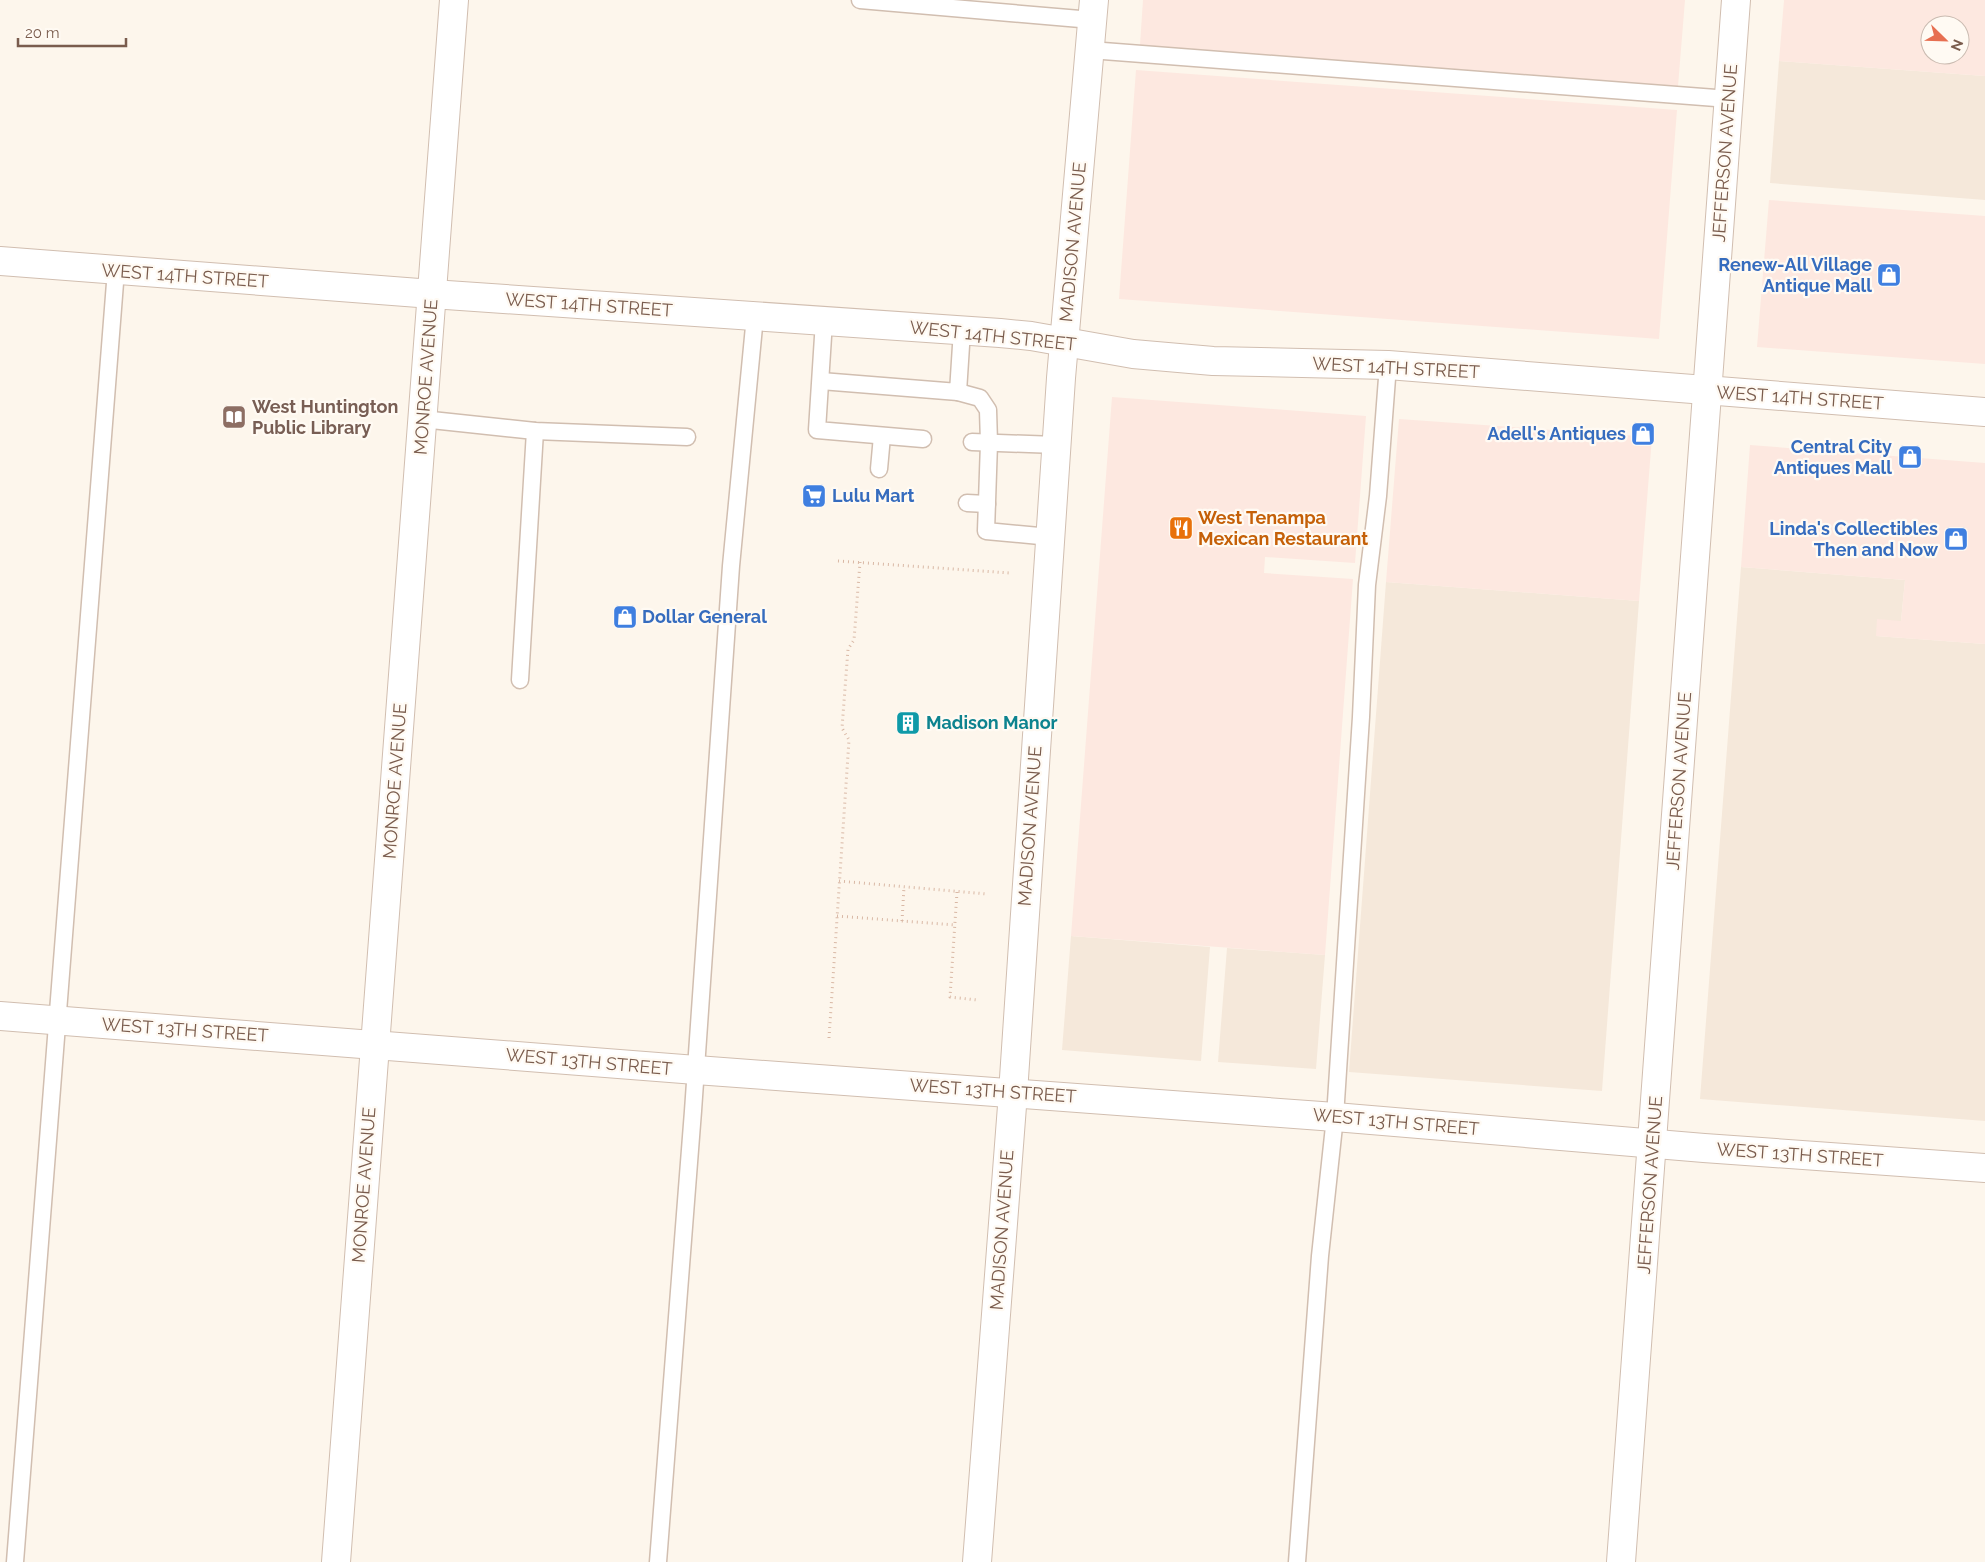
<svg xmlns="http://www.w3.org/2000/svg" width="1985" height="1562" viewBox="0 0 1985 1562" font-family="Raleway,sans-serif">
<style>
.residential{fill:#f5e8da}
.commercial{fill:#fde8e0;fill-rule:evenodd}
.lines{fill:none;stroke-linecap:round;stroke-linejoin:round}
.service-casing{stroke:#d1beb0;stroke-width:19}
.minor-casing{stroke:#d1beb0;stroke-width:30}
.tertiary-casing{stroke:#d1beb0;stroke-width:30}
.path{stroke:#d9b8a5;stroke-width:3;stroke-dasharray:1 4;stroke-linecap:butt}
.service{stroke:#fff;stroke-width:16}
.minor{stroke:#fff;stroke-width:28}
.tertiary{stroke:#fff;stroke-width:28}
.labels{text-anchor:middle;stroke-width:4.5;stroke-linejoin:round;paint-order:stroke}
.street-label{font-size:18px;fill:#7a5c4d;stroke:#fffaf3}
.shop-label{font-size:18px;font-weight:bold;fill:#366cbe;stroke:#fffaf3;text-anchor:end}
.education-label{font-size:18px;font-weight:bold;fill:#785e54;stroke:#fffaf3;text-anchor:start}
.food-label{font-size:18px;font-weight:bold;fill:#c56008;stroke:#fffaf3;text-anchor:start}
.culture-label{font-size:18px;font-weight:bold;fill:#0d838f;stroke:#fffaf3;text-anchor:start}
</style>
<rect width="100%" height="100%" fill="#fdf6ec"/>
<!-- residential -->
<g class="residential">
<polygon points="1779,61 1985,76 1985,200 1770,183"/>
<polygon points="1741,567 1905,580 1901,621 1876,636 1985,644 1985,1121 1700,1099"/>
<polygon points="1386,582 1639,601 1602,1091 1349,1072"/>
<polygon points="1071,936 1210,947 1201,1061 1062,1050"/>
<polygon points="1227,948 1325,955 1316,1069 1218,1062"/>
</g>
<!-- commercial -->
<g class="commercial">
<polygon points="1143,0 1685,0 1678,86 1140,45"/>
<path d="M1784 0H1985V76L1779 61ZM1930 25H1960V55H1930Z"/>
<polygon points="1136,70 1677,110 1659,339 1119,299"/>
<polygon points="1769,200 1985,216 1985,364 1757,347"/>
<polygon points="1112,397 1366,416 1355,563 1265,557 1264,573 1353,579 1325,955 1071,936"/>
<polygon points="1399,419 1652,437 1639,601 1386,582"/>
<polygon points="1750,445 1985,463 1985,644 1876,636 1877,619 1901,621 1905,580 1741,567"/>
</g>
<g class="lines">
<defs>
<g id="service">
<polyline points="860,0 1092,20"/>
<polyline points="1090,50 1729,99"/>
<polyline points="824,321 817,430 923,439"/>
<polyline points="821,381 958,392 962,330"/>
<polyline points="958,392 980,398 988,410 989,443 986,531 1050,537"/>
<polyline points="422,419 535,431 687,437"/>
<polyline points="972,442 1056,445"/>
<polyline points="879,469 882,436"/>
<polyline points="967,503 987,504"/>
<polyline points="520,680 535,431"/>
<polyline points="15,1562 116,270"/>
<polyline points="658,1562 693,1111 731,566 755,316"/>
<polyline points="1297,1562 1320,1256 1335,1117 1361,717 1367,585 1378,496 1388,365"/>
</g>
<g id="minor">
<polyline points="0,1016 696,1070 1335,1117 1704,1148 1985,1168"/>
<polyline points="336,1562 454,0"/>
<polyline points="1621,1562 1736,0"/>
</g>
<g id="tertiary">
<polyline points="0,261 432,294 1000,333 1031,336 1133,354 1213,361 1388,365 1985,412"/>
<polyline points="977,1562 1013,1093 1061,378 1094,0"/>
</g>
</defs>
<!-- service casing -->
<use href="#service" class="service-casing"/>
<!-- minor casing -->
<use href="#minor" class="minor-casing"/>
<!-- tertiary casing -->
<use href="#tertiary" class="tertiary-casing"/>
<!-- path -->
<g class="path">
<polyline points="838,561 1010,573"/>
<polyline points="839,881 987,894"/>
<polyline points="957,892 950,997 977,1000"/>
<polyline points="837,916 955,925"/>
<polyline points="902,921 904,887"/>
<polyline points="829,1038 849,740 842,728 848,649 854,640 860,562"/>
</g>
<!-- service -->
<use href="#service" class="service"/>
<!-- minor -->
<use href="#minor" class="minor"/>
<!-- tertiary -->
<use href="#tertiary" class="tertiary"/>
</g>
<!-- icons -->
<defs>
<symbol id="shop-square" viewBox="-11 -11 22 22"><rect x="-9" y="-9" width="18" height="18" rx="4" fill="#3f7fe0" stroke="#fffaf3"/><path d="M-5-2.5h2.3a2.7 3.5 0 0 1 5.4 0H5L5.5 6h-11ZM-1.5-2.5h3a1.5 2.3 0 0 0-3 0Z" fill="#fff"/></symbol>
<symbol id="library-square" viewBox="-11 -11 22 22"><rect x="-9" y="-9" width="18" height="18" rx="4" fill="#8d6e63" stroke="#fffaf3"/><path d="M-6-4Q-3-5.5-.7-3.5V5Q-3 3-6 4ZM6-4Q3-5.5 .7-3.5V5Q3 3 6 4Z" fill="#fff"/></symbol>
<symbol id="supermarket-square" viewBox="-11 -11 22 22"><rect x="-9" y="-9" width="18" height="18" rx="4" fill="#3f7fe0" stroke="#fffaf3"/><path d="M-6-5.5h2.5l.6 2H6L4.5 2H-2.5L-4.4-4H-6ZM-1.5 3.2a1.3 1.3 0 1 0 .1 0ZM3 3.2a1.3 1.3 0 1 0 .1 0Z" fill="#fff"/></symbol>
<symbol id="restaurant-square" viewBox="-11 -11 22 22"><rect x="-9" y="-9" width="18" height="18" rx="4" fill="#e8710a" stroke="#fffaf3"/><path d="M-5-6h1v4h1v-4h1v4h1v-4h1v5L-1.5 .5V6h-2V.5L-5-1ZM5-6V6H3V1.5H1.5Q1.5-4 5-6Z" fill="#fff"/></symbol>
<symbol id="building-square" viewBox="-11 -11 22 22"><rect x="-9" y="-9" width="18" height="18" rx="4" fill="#0f9aa8" stroke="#fffaf3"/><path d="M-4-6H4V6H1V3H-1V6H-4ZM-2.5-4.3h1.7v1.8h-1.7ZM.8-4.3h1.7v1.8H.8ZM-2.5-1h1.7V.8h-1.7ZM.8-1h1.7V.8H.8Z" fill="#fff"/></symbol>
</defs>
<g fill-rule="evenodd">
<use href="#shop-square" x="1875" y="261" width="28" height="28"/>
<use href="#library-square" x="220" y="403" width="28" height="28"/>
<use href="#shop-square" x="1629" y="420" width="28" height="28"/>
<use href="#shop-square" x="1896" y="443" width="28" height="28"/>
<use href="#supermarket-square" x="800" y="482" width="28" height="28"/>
<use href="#restaurant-square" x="1167" y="514" width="28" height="28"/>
<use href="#shop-square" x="1942" y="525" width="28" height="28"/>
<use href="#shop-square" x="611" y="603" width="28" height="28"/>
<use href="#building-square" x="894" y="709" width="28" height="28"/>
</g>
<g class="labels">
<!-- street labels -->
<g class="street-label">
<text transform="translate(1725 153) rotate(-86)" y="6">JEFFERSON AVENUE</text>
<text transform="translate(1073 242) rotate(-85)" y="6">MADISON AVENUE</text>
<text transform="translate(185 276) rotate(4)" y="6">WEST 14TH STREET</text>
<text transform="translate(589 305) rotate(4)" y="6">WEST 14TH STREET</text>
<text transform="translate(993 336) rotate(6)" y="6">WEST 14TH STREET</text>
<text transform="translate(1396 368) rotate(3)" y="6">WEST 14TH STREET</text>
<text transform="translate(426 377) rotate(-86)" y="6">MONROE AVENUE</text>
<text transform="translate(1800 398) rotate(4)" y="6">WEST 14TH STREET</text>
<text transform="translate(395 781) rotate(-86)" y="6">MONROE AVENUE</text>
<text transform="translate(1679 781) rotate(-86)" y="6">JEFFERSON AVENUE</text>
<text transform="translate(1030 826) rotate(-86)" y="6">MADISON AVENUE</text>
<text transform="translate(185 1030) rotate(4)" y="6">WEST 13TH STREET</text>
<text transform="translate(589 1062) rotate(5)" y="6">WEST 13TH STREET</text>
<text transform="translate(993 1091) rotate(4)" y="6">WEST 13TH STREET</text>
<text transform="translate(1396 1122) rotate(5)" y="6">WEST 13TH STREET</text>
<text transform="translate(1800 1155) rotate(4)" y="6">WEST 13TH STREET</text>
<text transform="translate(364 1185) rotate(-86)" y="6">MONROE AVENUE</text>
<text transform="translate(1650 1185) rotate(-86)" y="6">JEFFERSON AVENUE</text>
<text transform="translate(1002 1230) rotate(-86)" y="6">MADISON AVENUE</text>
</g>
<!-- shop labels -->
<g class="shop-label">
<text x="1872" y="271">Renew-All Village<tspan x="1872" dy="21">Antique Mall</tspan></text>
<text x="1626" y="440">Adell's Antiques</text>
<text x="1892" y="453">Central City<tspan x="1892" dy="21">Antiques Mall</tspan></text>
<text x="832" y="502" text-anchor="start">Lulu Mart</text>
<text x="1938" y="535">Linda's Collectibles<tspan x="1938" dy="21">Then and Now</tspan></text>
<text x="642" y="623" text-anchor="start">Dollar General</text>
</g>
<!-- education labels -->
<g class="education-label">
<text x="252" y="413">West Huntington<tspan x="252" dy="21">Public Library</tspan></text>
</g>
<!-- food labels -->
<g class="food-label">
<text x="1198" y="524">West Tenampa<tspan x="1198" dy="21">Mexican Restaurant</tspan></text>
</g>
<!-- culture labels -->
<g class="culture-label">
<text x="926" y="729">Madison Manor</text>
</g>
</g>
<!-- north arrow -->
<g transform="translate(1945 40) rotate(113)"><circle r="24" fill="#fffaf3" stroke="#cabbb1"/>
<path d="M0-4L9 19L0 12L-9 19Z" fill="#e76f51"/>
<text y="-8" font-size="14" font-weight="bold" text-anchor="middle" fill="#7a5c4d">N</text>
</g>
<!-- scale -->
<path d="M18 38v8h108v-8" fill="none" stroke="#7a5c4d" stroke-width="2.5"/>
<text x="25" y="38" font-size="15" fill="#7a5c4d" stroke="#fffaf3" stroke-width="4" paint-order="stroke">20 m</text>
</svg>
